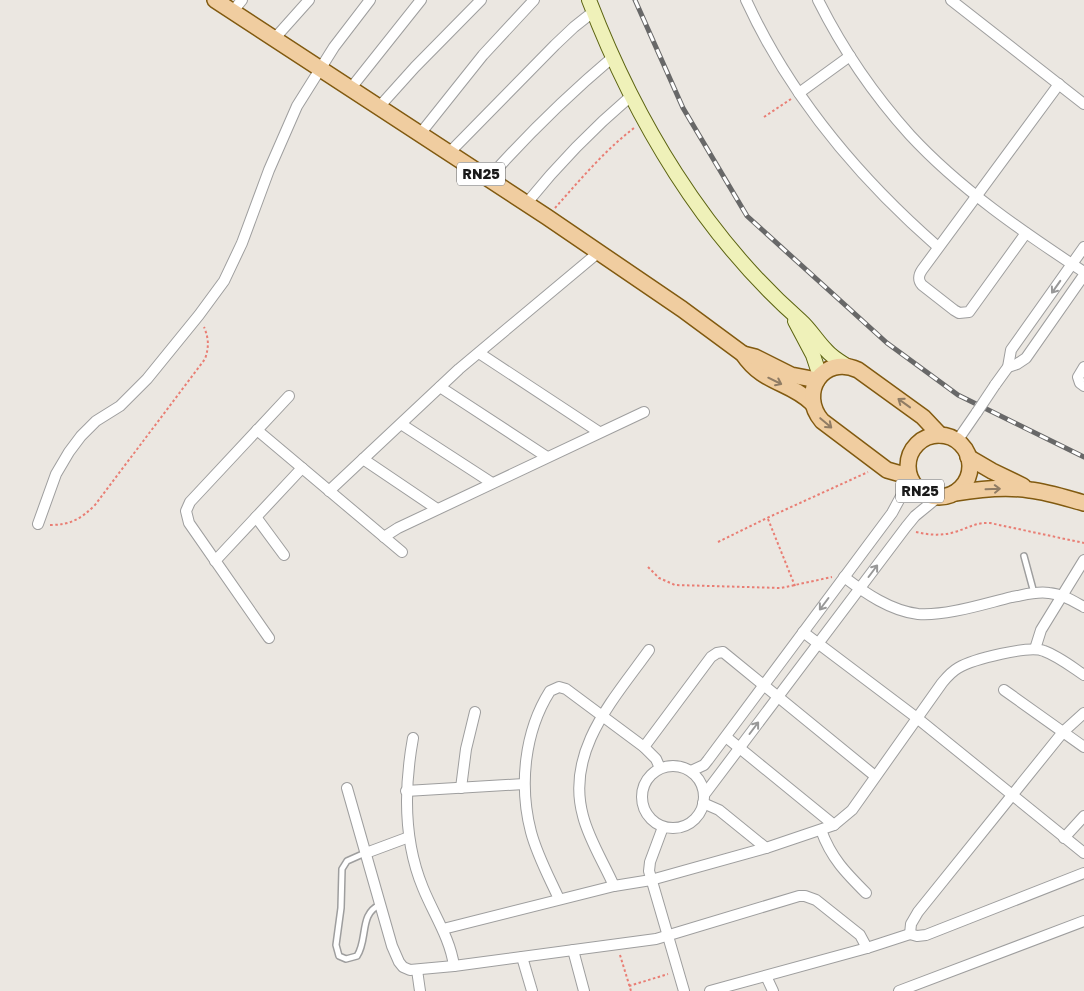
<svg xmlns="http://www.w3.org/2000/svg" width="1084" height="991" viewBox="0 0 1084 991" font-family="'Golos Text',sans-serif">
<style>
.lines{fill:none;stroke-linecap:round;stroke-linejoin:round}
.service-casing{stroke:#9e9e9e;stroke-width:8}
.minor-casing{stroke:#9e9e9e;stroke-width:12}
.secondary-casing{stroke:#5b6310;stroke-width:16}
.primary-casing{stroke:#815a10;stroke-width:18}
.path{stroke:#e97e74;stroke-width:2;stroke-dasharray:2.5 2.5;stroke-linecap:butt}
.service{stroke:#fff;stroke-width:5}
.minor{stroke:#fff;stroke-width:10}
.secondary{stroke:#eff1b9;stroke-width:14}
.primary{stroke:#f0cda0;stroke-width:15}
.rail-casing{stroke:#686868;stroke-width:5}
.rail{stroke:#fff;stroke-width:3;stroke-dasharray:9;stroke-linecap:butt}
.minor-bridge-casing{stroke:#9e9e9e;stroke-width:12;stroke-linecap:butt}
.minor-bridge{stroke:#fff;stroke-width:10}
.oneway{stroke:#989898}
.oneway2{stroke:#907c64}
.labels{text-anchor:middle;stroke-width:5;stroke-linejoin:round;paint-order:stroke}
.shield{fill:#fff;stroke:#5f5f5f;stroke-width:1}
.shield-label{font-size:14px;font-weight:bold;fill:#1a1a1a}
</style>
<rect width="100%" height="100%" fill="#ebe7e1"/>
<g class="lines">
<defs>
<g id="service">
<polyline points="1024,556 1034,593"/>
<path d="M365 853 347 861 342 869 341 908 336 945 339 956 346 959 357 956C368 940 359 913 380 905"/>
</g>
<g id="minor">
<path d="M746 0C790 96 859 178 938 247"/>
<path d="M818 0C842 48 874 95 910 135 960 189 1023 232 1084 272"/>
<polyline points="951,0 1084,104"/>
<polyline points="233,11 242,0"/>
<polyline points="275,38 309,0"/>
<polyline points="351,88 421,0"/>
<polyline points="799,93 850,56"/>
<polyline points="379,107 415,67 481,0"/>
<polyline points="420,134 483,55 534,0"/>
<polyline points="449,153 555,45 574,27 593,12"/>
<path d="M488 179C527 135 568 95 613 57"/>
<path d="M526 204C559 163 591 130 631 96"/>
<path d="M1026 233 969 312 959 313 954 310 922 285C918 280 918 276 922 270L1059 84"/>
<polyline points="479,353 599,432"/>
<polyline points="1008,367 1017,364 1026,358 1084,275"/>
<polyline points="1084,367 1078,377 1080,383 1084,386"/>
<polyline points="995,385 1008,367 1011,350 1084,247"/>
<polyline points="440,387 547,457"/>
<polyline points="401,424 492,483"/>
<polyline points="257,430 402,552"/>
<polyline points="957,441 977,412"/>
<polyline points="363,459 437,509"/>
<polyline points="329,491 459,369 599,252"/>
<polyline points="256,517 284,555"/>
<polyline points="38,524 56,474 69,452 81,436 96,421 120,406 147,379 199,315 224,281 242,243 269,170 297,106 334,47 370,0"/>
<polyline points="384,537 398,528 644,412"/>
<polyline points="215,561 302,468"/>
<path d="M844 577C865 593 891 611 918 614 947 616 983 604 1012 597 1024 595 1036 591 1049 593 1062 594 1073 601 1084 607"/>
<polyline points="803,632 917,718 1084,853"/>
<polyline points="269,638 189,523 186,511 190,502 289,396"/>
<polyline points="1035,649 1041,630 1084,560"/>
<polyline points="1004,690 1084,747"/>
<polyline points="1084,713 1063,732 918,912 911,924 910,934 917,936 926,935 1084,873"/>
<polyline points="726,737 834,825"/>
<path d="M413 738C404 788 403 840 423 888 434 915 450 938 454 966"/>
<polyline points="644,747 711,657 717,653 723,652 875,776"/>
<circle cx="673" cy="797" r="31"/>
<polyline points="691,771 704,765 708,760 892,513 905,489 909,477"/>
<polyline points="347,788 392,946 399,962 403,967 410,970 454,966 656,939 799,896 805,896 816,900 860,935 867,948"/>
<polyline points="461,788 466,749 475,712"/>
<polyline points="406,791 524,784"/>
<polyline points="704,795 906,527 915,516 937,498"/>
<polyline points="703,803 719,810 766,848"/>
<polyline points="663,827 650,862 649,871 684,991"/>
<path d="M821 830C831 858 846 873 866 893"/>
<polyline points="1064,838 1084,816"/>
<polyline points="366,853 409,837"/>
<path d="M614 886C604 863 589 840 583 816 565 751 614 699 649 650"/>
<path d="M559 899C549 877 537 855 531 832 519 786 524 732 550 691L559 687 566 689 644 747 656 759 660 768"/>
<path d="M443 929 614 886 651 880 766 848 834 825 852 810 942 683C947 677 951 672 958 668 973 659 1029 645 1044 651 1058 656 1072 667 1084 675"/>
<polyline points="573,950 584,991"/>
<polyline points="522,957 532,991"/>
<polyline points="417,970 420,991"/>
<polyline points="766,976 773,991"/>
<polyline points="710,991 867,948 910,934"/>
<polyline points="899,991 1084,921"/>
</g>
<g id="secondary">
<path d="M589 0C635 120 704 236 801 321 810 329 817 341 826 350 832 357 839 361 847 366"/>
<polyline points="795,321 813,355 820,376"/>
</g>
<g id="primary">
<path d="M215 0 547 217 682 309 743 354C763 384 789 381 812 403"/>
<polyline points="743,354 755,357 791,375 817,380"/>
<circle cx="939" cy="466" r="31"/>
<polyline points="968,457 992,471 1023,486"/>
<path d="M908 474H901L887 470 822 421C798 393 823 354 858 370L923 417 940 435"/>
<path d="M955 493C979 489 1006 486 1030 490 1048 492 1066 498 1084 503"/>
</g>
</defs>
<!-- service casing -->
<use href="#service" class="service-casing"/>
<!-- minor casing -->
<use href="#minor" class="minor-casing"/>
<!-- secondary casing -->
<use href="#secondary" class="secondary-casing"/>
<!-- primary casing -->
<use href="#primary" class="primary-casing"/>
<!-- path -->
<g class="path">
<polyline points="764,117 791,99"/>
<path d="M555 208C580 180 604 151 634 128"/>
<polyline points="768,519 795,586"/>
<path d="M50 525C70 525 81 519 95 505L205 359C209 347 209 339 204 327"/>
<path d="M916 532C929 535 942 536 955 532 968 528 977 522 990 523L1084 543"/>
<polyline points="718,542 767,518 868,472"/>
<polyline points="648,567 659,578 675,585 781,588 832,577"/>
<polyline points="620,955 631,991"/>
<polyline points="629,986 668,974"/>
</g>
<!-- service -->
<use href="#service" class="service"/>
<!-- minor -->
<use href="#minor" class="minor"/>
<!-- secondary -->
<use href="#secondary" class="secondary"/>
<!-- primary -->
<use href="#primary" class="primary"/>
<defs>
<polyline id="rail" points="635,0 683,108 747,216 887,343 958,395 1084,457"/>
</defs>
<!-- rail casing -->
<use href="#rail" class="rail-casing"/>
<!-- rail -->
<use href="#rail" class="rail"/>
<defs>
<polyline id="minor-bridge" points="977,412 995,385"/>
</defs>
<!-- minor-bridge casing -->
<use href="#minor-bridge" class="minor-bridge-casing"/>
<!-- minor-bridge -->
<use href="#minor-bridge" class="minor-bridge"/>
</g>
<!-- one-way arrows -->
<defs><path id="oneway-shaft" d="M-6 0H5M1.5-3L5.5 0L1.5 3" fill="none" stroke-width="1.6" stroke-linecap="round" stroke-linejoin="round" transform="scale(1.25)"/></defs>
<g class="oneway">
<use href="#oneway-shaft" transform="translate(1056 287) rotate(125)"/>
<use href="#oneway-shaft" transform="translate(873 571) rotate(-53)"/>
<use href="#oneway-shaft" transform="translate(824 604) rotate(127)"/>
<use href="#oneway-shaft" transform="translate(754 728) rotate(-53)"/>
</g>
<g class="oneway2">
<use href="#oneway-shaft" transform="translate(775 381) rotate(26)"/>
<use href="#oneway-shaft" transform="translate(904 403) rotate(-144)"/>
<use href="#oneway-shaft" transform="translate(826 423) rotate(40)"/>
<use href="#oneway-shaft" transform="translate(993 489) rotate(-2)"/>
</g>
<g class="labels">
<!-- shield labels -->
<g class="shield">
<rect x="457" y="162.5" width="48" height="23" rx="4"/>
<rect x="896" y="479.5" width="48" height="23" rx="4"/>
</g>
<g class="shield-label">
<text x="481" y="179">RN25</text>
<text x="920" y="496">RN25</text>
</g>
</g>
</svg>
